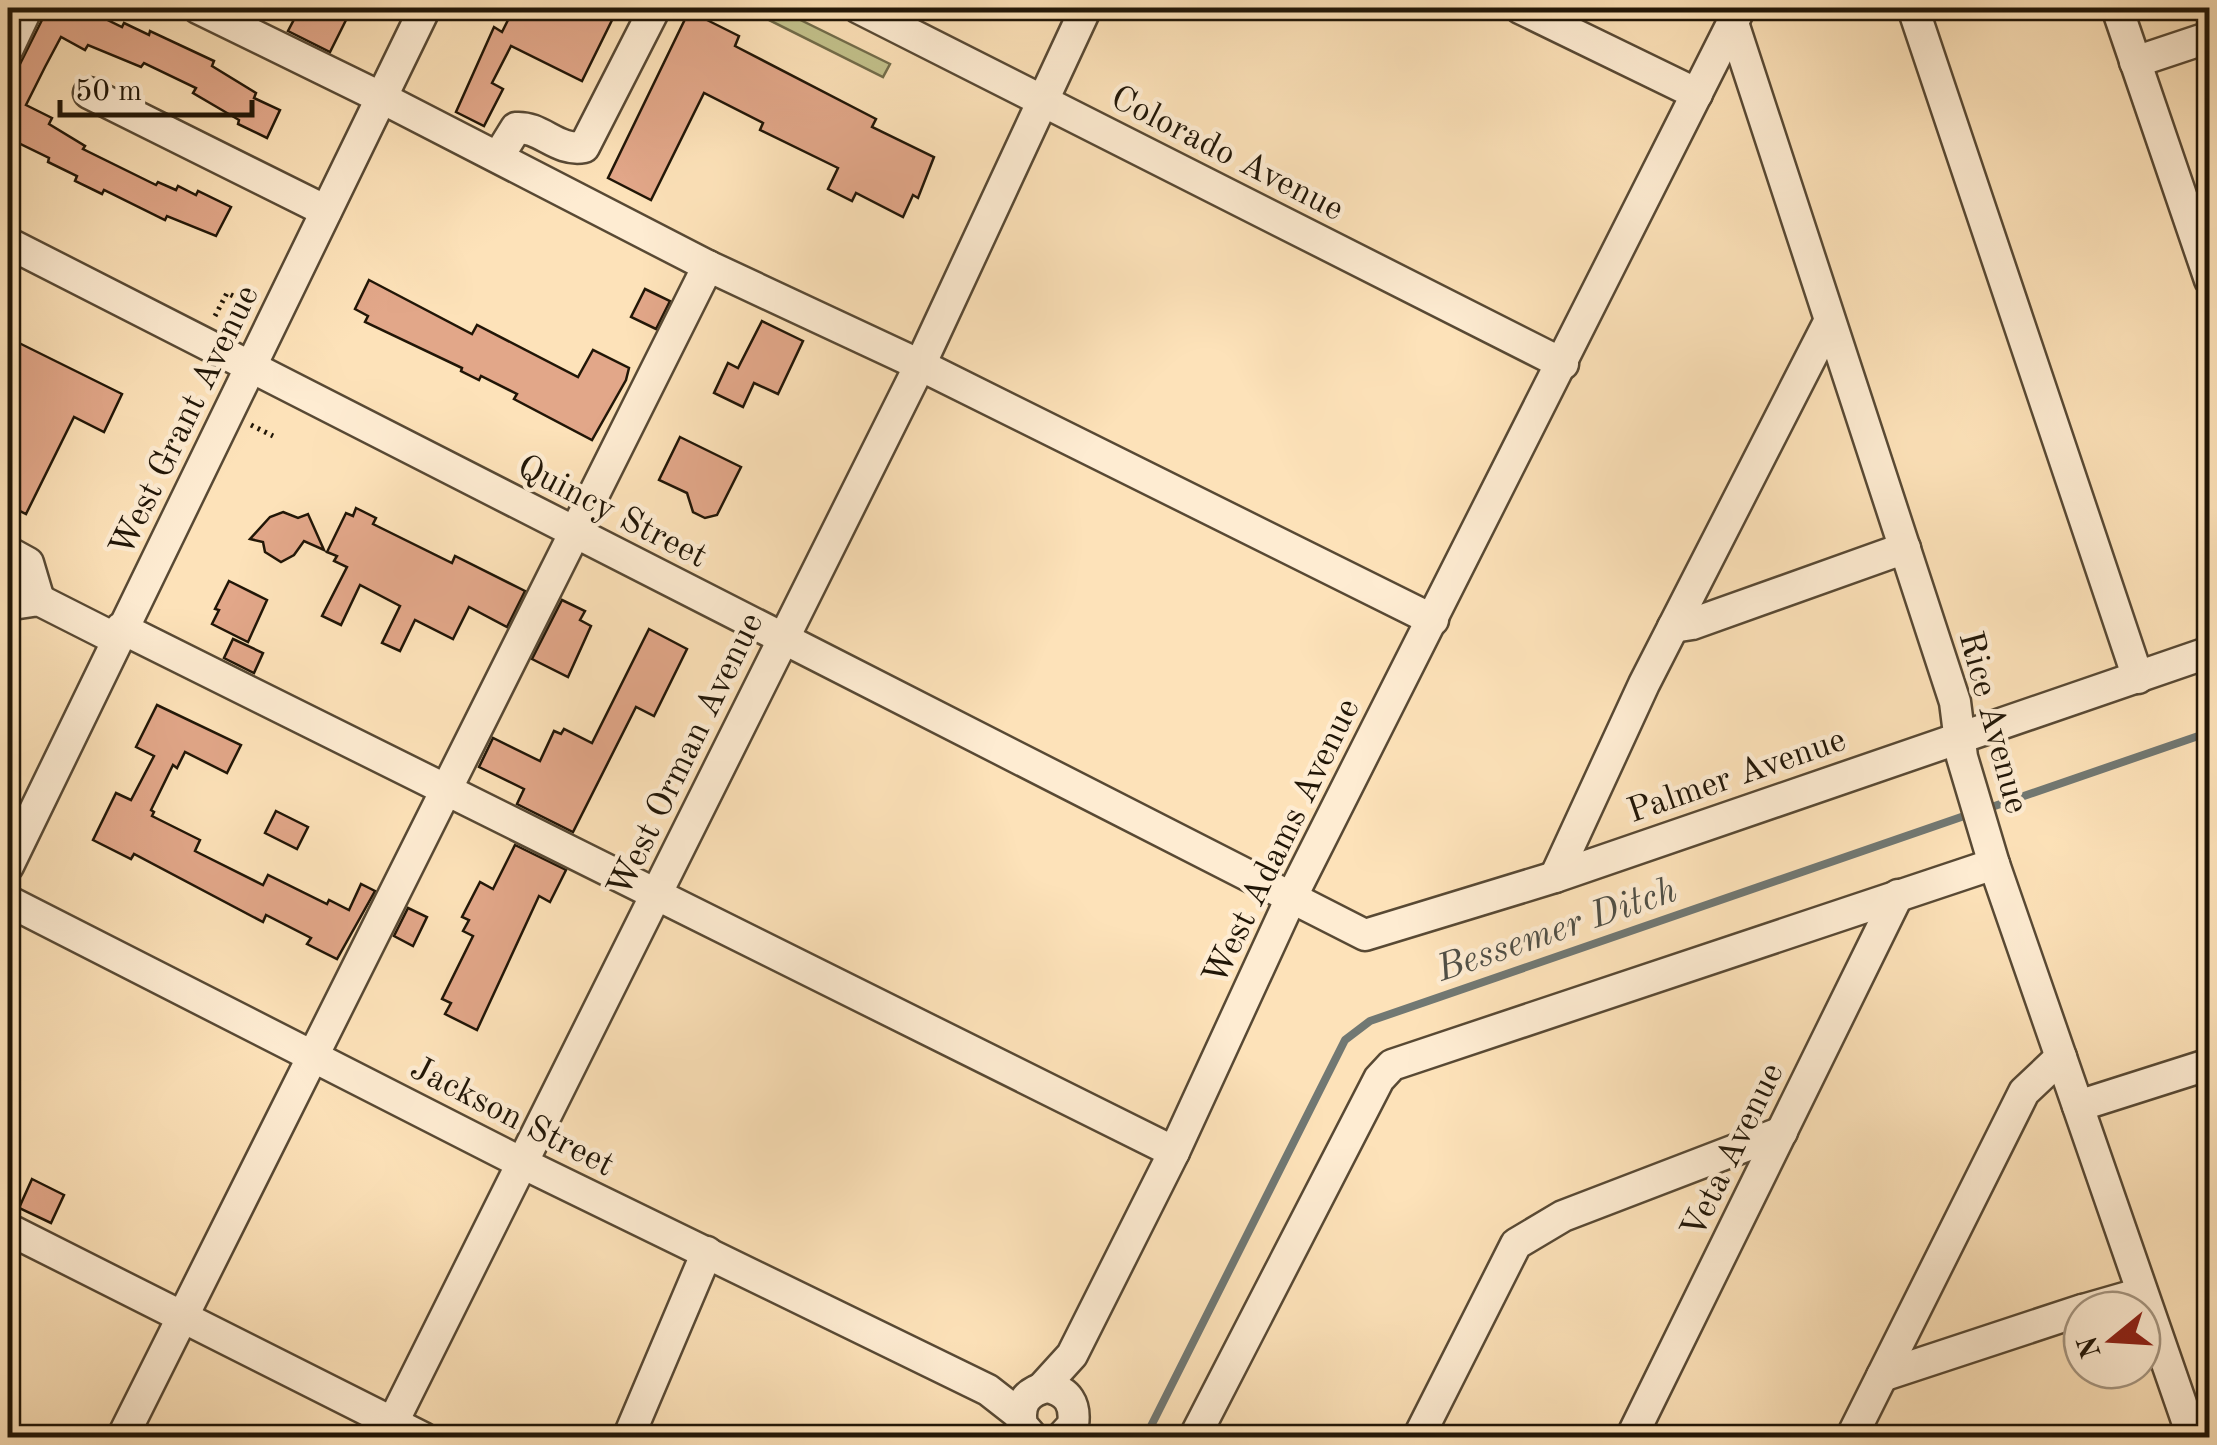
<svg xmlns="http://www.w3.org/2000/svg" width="2217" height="1445" viewBox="0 0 2217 1445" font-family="'Old Standard TT',serif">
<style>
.green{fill:#c3c28c;stroke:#726c4a;stroke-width:2.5}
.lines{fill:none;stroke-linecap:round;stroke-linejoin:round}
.stream{stroke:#717873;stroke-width:8}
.building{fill:#e2a789;stroke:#211607;stroke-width:2.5}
.minor-casing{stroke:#584934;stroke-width:35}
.path{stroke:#211607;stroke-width:5;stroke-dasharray:2.5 5;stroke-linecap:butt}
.minor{stroke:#feecd2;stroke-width:30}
.labels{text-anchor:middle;stroke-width:9;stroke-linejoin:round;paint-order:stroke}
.street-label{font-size:35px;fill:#211607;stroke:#feecd2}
.water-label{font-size:38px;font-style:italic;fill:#504f46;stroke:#feecd2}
</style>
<rect width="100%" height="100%" fill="#fde2b9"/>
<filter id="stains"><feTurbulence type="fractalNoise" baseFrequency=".002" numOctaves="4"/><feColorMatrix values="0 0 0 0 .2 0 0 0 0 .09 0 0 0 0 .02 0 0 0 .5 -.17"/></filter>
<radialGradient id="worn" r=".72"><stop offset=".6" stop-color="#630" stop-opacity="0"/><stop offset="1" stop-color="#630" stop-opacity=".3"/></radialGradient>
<!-- green -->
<polygon class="green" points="745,8 776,8 890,64 883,77"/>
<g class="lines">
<!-- stream -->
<g class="stream">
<polyline points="1983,810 2210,732"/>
<polyline points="1145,1438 1345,1040 1370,1021 1970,814"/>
</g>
</g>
<!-- building -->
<g class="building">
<polygon points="48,8 83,8 122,27 124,23 149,35 150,31 214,61 212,66 256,93 254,98 280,110 267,138 238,124 239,120 193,93 196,88 144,63 141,67 88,45 85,50 61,37 45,67 26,105 52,118 49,124 85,146 83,149 156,185 158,182 176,190 178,186 196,195 198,191 231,207 216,236 167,216 165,220 104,190 102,194 75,181 77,176 48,162 49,158 10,139 8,144 8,88"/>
<polygon points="300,8 352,8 330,52 288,31"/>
<polygon points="514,8 618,8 582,81 511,46 492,83 503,89 484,126 456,112 494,27 502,32"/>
<polygon points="689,11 739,36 735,46 876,119 872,127 934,157 918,198 913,195 903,217 856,193 852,201 828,189 838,168 760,130 763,123 704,93 651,200 608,178"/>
<polygon points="369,280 472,334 477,325 578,377 593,350 629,368 626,380 592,440 514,399 517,394 481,376 479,380 461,371 462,368 365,322 368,316 355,309"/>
<polygon points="645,289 670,301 656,329 631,317"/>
<polygon points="762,321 803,341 778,394 754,383 743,407 714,393 728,363 738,368"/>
<polygon points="13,340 122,394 104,432 74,417 26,514 8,505 8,351"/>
<polygon points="680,437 741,467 717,515 705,518 693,512 687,493 659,480"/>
<polygon points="356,508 376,518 373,524 452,563 455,556 525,591 507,627 469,607 453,639 415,620 400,651 382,643 400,606 360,585 341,625 322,616 347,567 334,561 337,556 327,552 346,513 353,516"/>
<polygon points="283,512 298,518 308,514 324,550 304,541 294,555 281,562 265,552 263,542 250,539 270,517"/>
<polygon points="229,581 267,600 248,642 212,624 219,610 215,609"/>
<polygon points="562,600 585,611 580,620 591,626 568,677 532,659"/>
<polygon points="649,629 687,649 654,716 636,707 573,832 517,804 524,789 479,767 493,738 540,761 554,731 561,734 564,729 592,743"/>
<polygon points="233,639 263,653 254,673 224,658"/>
<polygon points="157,705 241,745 227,773 185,752 177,768 173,765 151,810 154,812 152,816 200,840 195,851 263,885 268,875 327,904 329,900 349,910 361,884 375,891 337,959 307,944 311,938 266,915 263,922 134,854 131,859 93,840 116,793 131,800 154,756 136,747"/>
<polygon points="276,811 308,827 297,849 265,833"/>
<polygon points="515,845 566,870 550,902 539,896 477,1030 445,1014 451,1003 442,999 473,936 463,931 469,920 462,917 480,882 493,889"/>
<polygon points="408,908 427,917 413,946 394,936"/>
<polygon points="32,1179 64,1195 51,1223 19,1208"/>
</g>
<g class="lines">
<defs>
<g id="minor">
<polyline points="198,8 382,98 708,266 920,365 1433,620"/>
<polyline points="859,8 1563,364"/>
<polyline points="1520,8 1697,94"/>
<polyline points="1913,8 2138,678"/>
<polyline points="2117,8 2210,280"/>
<polyline points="1733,23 1955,702 1962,757 1994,864 2193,1438"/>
<polyline points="8,48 27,8"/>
<polyline points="2135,62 2210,37"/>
<polyline points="89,93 326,211"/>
<path d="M498 157 516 128C541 126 557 152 584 147L655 8"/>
<polyline points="8,243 1365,935 1555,877 2210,652"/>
<polyline points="8,552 28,563 39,600"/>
<polyline points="8,597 19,603 39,600 116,639"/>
<polyline points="1673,627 1692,624 1905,548"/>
<polyline points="121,628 1174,1152"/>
<polyline points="8,866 425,8"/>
<polyline points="1555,877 1644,684 1829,322"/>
<polyline points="8,901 522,1163 988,1390 1020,1415"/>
<polyline points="2078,1106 2210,1064"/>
<polyline points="8,1229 423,1438"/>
<polyline points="2083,1310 2142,1293"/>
<polyline points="1882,1376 2082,1310"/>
<polyline points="1042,1388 1072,1355 1174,1152 1291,898 1740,8"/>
<polyline points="122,1438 708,266"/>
<polyline points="385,1438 920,365 1086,8"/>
<polyline points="628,1438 707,1252"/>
<path d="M1033 1438 1022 1425C1018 1404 1026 1392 1047 1387 1068 1391 1076 1404 1073 1425L1061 1438"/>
<polyline points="1194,1438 1379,1079 1392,1065 1994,864"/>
<polyline points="1418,1438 1516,1244 1563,1216 1782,1132"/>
<polyline points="1631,1438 1898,895"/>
<polyline points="1851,1438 2024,1092 2061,1057"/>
</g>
</defs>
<!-- minor casing -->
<use href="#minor" class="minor-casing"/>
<!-- path -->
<g class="path">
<polyline points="215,316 227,293 248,303"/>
<polyline points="251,425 273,436"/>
</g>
<!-- minor -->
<use href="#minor" class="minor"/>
</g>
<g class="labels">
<!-- street labels -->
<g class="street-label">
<text transform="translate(1228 152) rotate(27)" y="12">Colorado Avenue</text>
<text transform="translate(183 420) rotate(-64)" y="12">West Grant Avenue</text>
<text transform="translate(613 510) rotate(27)" y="12">Quincy Street</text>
<text transform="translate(1995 722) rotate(75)" y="12">Rice Avenue</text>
<text transform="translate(684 754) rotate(-64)" y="12">West Orman Avenue</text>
<text transform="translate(1736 774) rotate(-19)" y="12">Palmer Avenue</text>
<text transform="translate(1280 841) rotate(-64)" y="12">West Adams Avenue</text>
<text transform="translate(513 1115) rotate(27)" y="12">Jackson Street</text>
<text transform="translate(1731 1150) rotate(-64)" y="12">Veta Avenue</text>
</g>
<!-- water labels -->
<g class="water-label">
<text transform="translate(1556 928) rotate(-19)" y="13">Bessemer Ditch</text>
</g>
</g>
<!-- margin -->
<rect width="2217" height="1445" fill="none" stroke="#fde2b9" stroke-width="40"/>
<rect x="10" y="10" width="2197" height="1425" fill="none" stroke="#211607" stroke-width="5"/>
<rect x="20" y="20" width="2177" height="1405" fill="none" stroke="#211607" stroke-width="2.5"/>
<!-- north arrow -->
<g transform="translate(2112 1340) rotate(252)"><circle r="48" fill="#feecd2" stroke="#a69681" stroke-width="2.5"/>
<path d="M0-8L18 38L0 25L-18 38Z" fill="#8f2418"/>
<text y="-15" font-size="28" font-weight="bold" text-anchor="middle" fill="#211607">N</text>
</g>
<!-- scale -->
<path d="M60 100v15h192v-15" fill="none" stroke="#211607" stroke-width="5"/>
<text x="75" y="100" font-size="30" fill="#211607" stroke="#feecd2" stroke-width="8" paint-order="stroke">50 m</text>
<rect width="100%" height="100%" filter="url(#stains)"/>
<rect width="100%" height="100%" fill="url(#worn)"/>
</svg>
